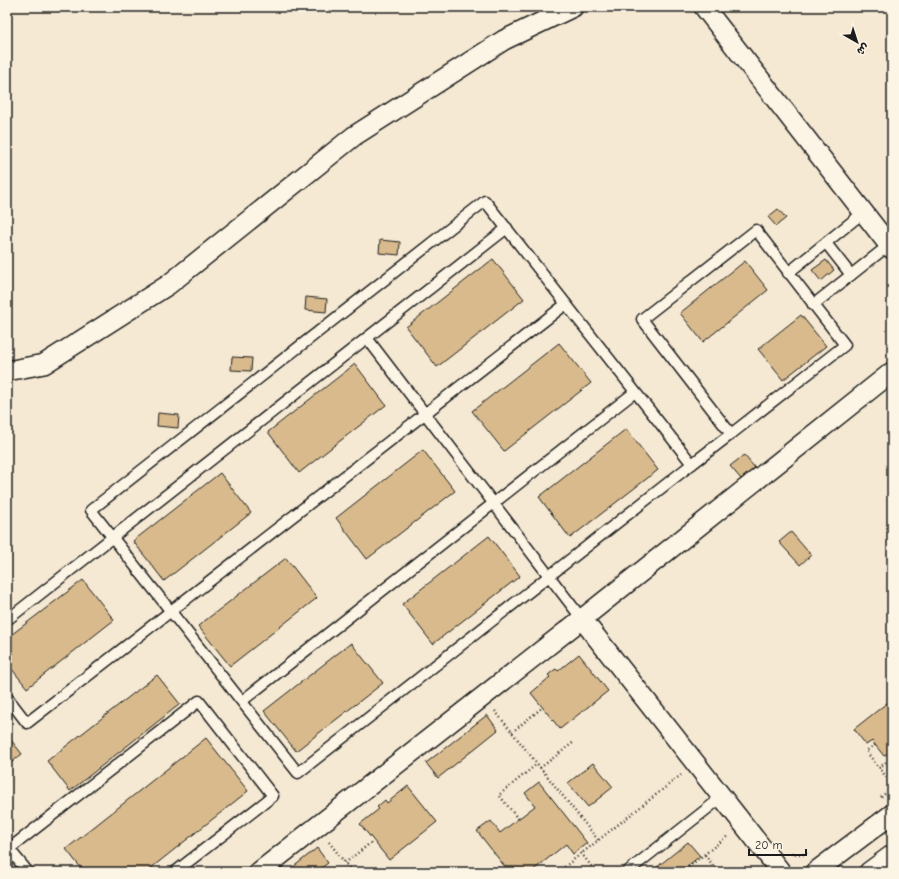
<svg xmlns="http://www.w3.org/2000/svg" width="899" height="879" viewBox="0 0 899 879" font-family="'Comic Neue','Playpen Sans Arabic',sans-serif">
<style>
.building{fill:#d8ba8c;stroke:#1c1c1c}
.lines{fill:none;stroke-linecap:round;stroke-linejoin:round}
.service-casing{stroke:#1c1c1c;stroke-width:13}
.minor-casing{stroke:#1c1c1c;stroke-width:22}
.path{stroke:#1c1c1c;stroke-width:2.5;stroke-dasharray:1 3;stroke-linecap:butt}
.service{stroke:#fcf5e5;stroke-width:10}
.minor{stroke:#fcf5e5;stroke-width:19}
</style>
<rect width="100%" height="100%" fill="#f5e9d3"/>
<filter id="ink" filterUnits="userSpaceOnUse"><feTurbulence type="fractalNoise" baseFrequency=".025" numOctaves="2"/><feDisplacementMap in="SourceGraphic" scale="8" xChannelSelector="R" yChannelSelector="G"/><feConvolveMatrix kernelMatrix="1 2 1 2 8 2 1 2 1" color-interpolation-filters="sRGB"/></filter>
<g filter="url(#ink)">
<!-- building -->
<g class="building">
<polygon points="778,209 786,218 776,226 768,217"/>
<polygon points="380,240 400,242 399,255 379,253"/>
<polygon points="493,259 524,299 437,367 406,327"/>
<polygon points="826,260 834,270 821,281 812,270"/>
<polygon points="745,261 768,290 703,342 680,313"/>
<polygon points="306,297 327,299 326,312 305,310"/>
<polygon points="801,315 826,346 783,380 758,349"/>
<polygon points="559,343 591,383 504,451 472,411"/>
<polygon points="232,357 252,358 251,371 231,370"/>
<polygon points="355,364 386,405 299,473 268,432"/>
<polygon points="158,413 179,415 178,428 157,426"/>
<polygon points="626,429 658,470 570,538 539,497"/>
<polygon points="423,450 455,491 367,559 336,518"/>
<polygon points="744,455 755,468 741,479 730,466"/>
<polygon points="220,473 251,513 164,581 133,541"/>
<polygon points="791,532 811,555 800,565 779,542"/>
<polygon points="489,536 520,576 433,644 402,604"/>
<polygon points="286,558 317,598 230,666 198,626"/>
<polygon points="83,580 114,620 27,688 7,663 7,638"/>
<polygon points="351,643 383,683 296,751 264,711"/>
<polygon points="579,654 608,691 560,729 531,693 550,677 548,675 553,671 556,669 558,671"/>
<polygon points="157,675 180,704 70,791 47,761"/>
<polygon points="892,699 892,750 884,756 872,741 866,745 854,729"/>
<polygon points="487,715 498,730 438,778 426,763"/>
<polygon points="7,735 22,754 7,766"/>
<polygon points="206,738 248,791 146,872 84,872 66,849"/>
<polygon points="593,763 613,787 588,807 568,783"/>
<polygon points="539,782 587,843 573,854 566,844 531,872 509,872 477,831 491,821 500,833 535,806 525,793"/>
<polygon points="408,786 437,822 389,860 360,824 379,809 377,807 385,800 387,803"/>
<polygon points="688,842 700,856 680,872 651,872"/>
<polygon points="317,848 328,863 316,872 287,872"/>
</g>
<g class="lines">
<defs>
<g id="service">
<polygon points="485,201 692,464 298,773 91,510"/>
<polygon points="756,230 845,345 731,434 642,319"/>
<polyline points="826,243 851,275"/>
<polyline points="788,273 864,212"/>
<polyline points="813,305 889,245"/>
<polyline points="367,338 582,619"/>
<polyline points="692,464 731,434"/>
<polyline points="7,620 507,228"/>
<polyline points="7,697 27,723 566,304"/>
<polyline points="242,701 635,392"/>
<polyline points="28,872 9,849 199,701 273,796 175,872"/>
<polyline points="627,872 722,797"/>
</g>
<g id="minor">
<polyline points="704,7 892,249"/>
<polyline points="7,371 44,364 168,285 354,136 504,40 573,7"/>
<polyline points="582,619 781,872"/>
<polyline points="259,872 582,619 892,372"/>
<polyline points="815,872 892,814"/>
<polyline points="869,872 892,855"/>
</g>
</defs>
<!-- service casing -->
<use href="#service" class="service-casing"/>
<!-- minor casing -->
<use href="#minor" class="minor-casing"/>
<!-- path -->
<g class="path">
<polyline points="495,711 598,840"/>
<polyline points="512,732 543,707"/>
<polyline points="875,745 866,751 879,768"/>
<polyline points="892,757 879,768 892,784"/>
<polyline points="540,768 574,742"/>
<polyline points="881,797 892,788"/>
<polyline points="518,819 499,795 537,764"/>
<polyline points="329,842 352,872"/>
<polyline points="581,853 596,872"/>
<polyline points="791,853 800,855 807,853"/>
<polyline points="705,855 718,872"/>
<polyline points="345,863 373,841"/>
<polyline points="558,872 681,775"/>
<polyline points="682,872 729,835"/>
</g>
<!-- service -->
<use href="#service" class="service"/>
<!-- minor -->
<use href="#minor" class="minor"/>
</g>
</g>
<!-- margin -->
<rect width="899" height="879" fill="none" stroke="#fcf5e5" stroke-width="24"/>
<rect x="12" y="12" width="875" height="855" fill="none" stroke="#1c1c1c" stroke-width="1.5" filter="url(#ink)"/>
<!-- north arrow -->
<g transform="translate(857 42) rotate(141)" stroke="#fcf5e5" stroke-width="3" paint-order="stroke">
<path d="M0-3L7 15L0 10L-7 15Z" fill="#1c1c1c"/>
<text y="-6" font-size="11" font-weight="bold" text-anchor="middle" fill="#1c1c1c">ش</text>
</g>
<!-- scale -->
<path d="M749 849v6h57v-6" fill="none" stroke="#1c1c1c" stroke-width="2"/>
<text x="755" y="849" font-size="12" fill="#1c1c1c" stroke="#fcf5e5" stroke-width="3" paint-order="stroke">20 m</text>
</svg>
